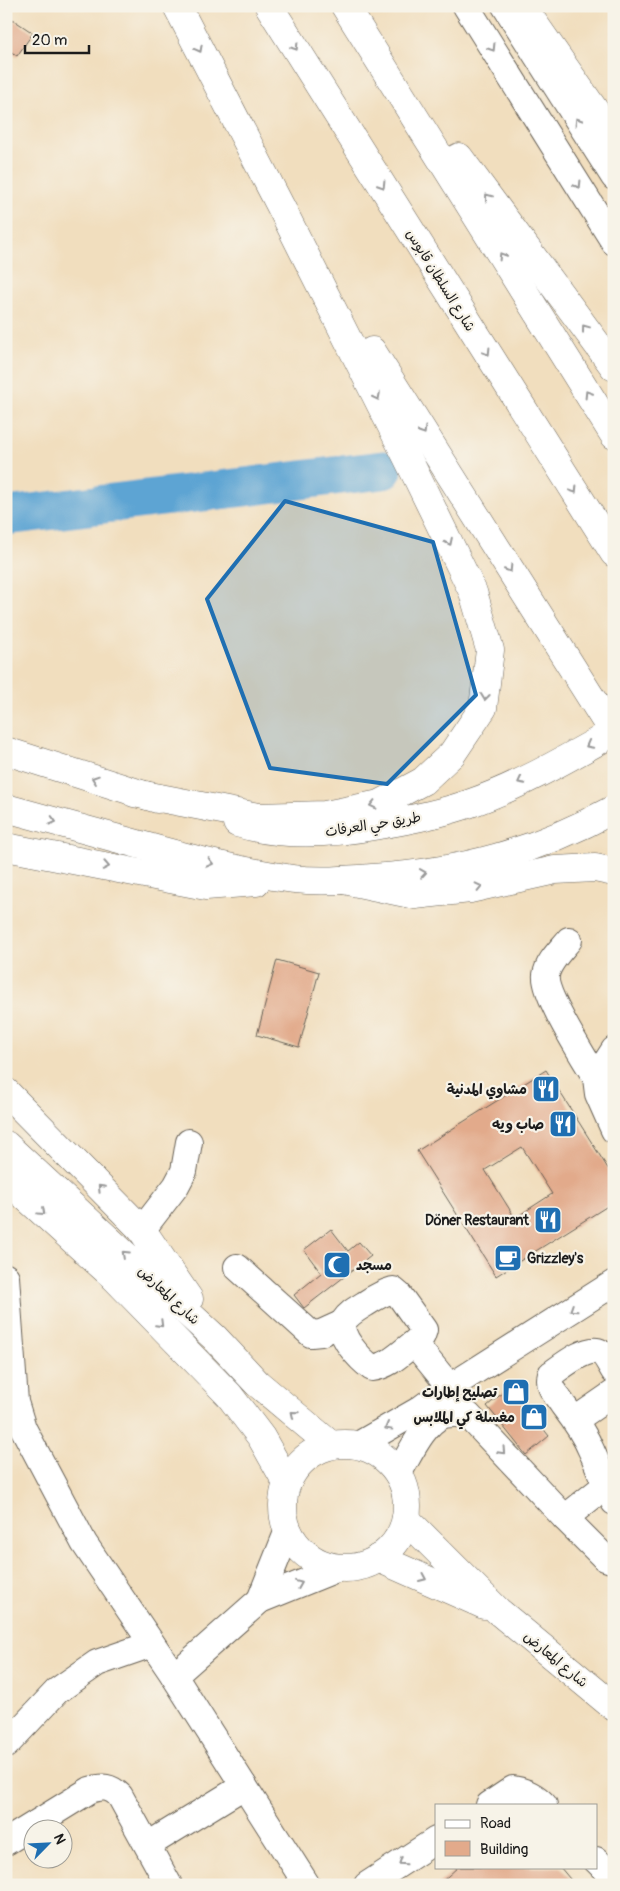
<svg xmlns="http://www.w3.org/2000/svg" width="620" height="1891" viewBox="0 0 620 1891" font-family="Pangolin,'Playpen Sans Arabic',sans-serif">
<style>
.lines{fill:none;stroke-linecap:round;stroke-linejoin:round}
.river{stroke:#5da4d3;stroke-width:39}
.building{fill:#e2aa8b;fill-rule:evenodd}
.minor-casing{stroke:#676055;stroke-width:28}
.major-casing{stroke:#676055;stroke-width:29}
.highway-casing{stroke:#676055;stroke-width:29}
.minor{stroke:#fff;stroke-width:26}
.major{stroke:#fff;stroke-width:28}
.highway{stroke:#fff;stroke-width:28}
.oneway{stroke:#999}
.marked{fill:#1f6fb2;fill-opacity:0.2;stroke:#1f6fb2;stroke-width:4;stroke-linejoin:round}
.labels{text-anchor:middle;stroke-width:4.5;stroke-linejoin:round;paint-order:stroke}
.street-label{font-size:14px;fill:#1c1c1c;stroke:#f7f3e8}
.poi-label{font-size:14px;font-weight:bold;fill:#1c1c1c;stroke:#f7f3e8;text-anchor:end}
</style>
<rect width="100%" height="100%" fill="#f7f3e8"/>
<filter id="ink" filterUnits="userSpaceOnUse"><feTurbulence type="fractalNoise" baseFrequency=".02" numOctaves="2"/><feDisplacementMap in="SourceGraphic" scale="10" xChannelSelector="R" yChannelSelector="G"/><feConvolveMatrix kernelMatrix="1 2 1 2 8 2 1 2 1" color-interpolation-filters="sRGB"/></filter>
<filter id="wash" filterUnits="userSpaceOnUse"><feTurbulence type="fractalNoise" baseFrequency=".0096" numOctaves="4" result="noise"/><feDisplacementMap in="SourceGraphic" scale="20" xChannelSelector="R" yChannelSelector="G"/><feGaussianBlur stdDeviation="1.12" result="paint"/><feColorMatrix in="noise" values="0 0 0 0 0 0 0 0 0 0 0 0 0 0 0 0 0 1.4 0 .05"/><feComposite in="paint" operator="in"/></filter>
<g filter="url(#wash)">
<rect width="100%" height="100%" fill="#f1debe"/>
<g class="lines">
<!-- river -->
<polyline class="river" points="6,516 383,470"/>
</g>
<g id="blocks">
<!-- building -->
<g class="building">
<polygon points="6,15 33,33 17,56 6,48"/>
<polygon points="277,960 319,972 299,1047 257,1035"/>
<path d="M546 1070 614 1178V1202L496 1276 417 1151ZM522 1147 552 1194 515 1218 485 1170Z"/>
<polygon points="331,1229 348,1251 359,1242 371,1256 304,1308 294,1295 321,1273 304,1250"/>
<polygon points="510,1387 549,1436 526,1455 487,1406"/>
<polygon points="458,1867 560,1867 575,1885 438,1885"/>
</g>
</g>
</g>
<g filter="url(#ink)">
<use href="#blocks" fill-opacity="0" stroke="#676055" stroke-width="1"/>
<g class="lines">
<defs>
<g id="minor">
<polyline points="466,6 614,242"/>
<polyline points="505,6 614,177"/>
<path d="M569 940C560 951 548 962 546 975 543 994 585 1059 596 1078"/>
<polyline points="614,1050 596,1078 598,1094 614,1130"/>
<polyline points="142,1230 176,1186 184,1171 189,1142"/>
<polyline points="237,1267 311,1334 321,1333 343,1323"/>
<polyline points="6,1277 15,1402 23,1428 84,1543 174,1676 307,1885"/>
<path d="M414 1343C401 1353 389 1366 372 1368 361 1360 336 1335 344 1321 349 1313 357 1309 365 1304 374 1298 382 1293 393 1290L399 1295 424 1330 422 1336 414 1343 450 1387"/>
<path d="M614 1371C610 1365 606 1355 600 1352 588 1345 561 1367 551 1374 547 1388 556 1394 563 1405 574 1419 585 1435 592 1452 600 1469 605 1486 614 1502"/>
<polyline points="575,1420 614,1393"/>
<polyline points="358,1445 419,1410 450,1387 614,1283"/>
<path d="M398 1474C409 1456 424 1421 444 1415 452 1413 460 1414 468 1415L565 1518 605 1558 614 1561"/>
<polyline points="565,1518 605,1486"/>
<polyline points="260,1600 288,1530"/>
<polyline points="174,1676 260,1600 339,1568"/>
<polyline points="6,1745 57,1691 97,1663 152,1644"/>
<path d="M489 1805 513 1789C526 1791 535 1795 544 1805"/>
<path d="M6 1842 90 1790C103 1786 110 1786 120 1796L169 1885"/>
<polyline points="148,1845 244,1786"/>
<polyline points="596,1860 614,1878"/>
<polyline points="367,1885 436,1840"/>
</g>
<g id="major">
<polyline points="6,751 157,799"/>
<path d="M6 808C51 820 96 833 141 845 191 859 241 872 293 879 319 882 346 880 372 878 462 872 535 852 614 809"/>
<path d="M237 823C283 837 332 834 379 825 409 820 439 814 468 804 518 787 568 758 614 732"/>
<polyline points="6,847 206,886 256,882"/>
<polyline points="6,1092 142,1230 189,1299"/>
<polyline points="6,1145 215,1338 257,1383 331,1445"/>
<polyline points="6,1179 114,1277 229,1395 261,1437 287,1483"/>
<circle cx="345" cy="1506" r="62"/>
<polyline points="406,1519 498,1611 614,1707"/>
<polyline points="378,1558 484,1605"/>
</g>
<g id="highway">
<polyline points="269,6 614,553"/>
<polyline points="345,6 614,435"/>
<polyline points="522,6 614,138"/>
<polyline points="459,157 614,367"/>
<polyline points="372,351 614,734"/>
<polyline points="134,793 258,817 325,815 380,804 423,781 452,754 483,708 490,650 473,592 407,457 284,213 177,6"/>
<polyline points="344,880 415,895 470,889 555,870 595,868 614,872"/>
</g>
</defs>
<!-- minor casing -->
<use href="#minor" class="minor-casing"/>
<!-- major casing -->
<use href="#major" class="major-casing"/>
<!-- highway casing -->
<use href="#highway" class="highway-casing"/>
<!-- minor -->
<use href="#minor" class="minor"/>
<!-- major -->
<use href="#major" class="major"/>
<!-- highway -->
<use href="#highway" class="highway"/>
</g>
<!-- one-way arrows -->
<defs><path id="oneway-chevron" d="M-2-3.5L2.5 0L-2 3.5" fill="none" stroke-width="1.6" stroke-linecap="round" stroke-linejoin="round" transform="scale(1.25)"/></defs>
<g class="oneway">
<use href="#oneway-chevron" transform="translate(295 47) rotate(58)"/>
<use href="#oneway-chevron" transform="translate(492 48) rotate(58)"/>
<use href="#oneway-chevron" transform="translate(199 49) rotate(62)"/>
<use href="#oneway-chevron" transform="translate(578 121) rotate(-122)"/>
<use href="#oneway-chevron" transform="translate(382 185) rotate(58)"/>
<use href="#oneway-chevron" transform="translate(578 185) rotate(58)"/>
<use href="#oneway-chevron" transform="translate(488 197) rotate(-127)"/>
<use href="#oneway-chevron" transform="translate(502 256) rotate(-122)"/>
<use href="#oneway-chevron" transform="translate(585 328) rotate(-127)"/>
<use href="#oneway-chevron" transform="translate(487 352) rotate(58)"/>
<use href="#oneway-chevron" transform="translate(588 394) rotate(-122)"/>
<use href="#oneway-chevron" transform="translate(377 397) rotate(63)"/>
<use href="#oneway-chevron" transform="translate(423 431) rotate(58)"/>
<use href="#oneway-chevron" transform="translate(574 490) rotate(58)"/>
<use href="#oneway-chevron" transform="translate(449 542) rotate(64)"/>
<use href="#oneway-chevron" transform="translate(509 569) rotate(58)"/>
<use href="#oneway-chevron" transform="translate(485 697) rotate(97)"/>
<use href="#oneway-chevron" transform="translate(589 745) rotate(152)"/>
<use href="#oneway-chevron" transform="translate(95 779) rotate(-161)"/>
<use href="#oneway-chevron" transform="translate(521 781) rotate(153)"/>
<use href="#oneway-chevron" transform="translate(373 805) rotate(167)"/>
<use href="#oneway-chevron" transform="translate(53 821) rotate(15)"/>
<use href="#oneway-chevron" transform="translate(210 863) rotate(14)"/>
<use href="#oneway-chevron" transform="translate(106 866) rotate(11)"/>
<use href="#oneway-chevron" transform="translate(423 873) rotate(-8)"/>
<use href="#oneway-chevron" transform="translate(479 887) rotate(-13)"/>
<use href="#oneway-chevron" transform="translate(101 1188) rotate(-134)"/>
<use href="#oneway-chevron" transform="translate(42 1212) rotate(42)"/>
<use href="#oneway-chevron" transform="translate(125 1254) rotate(-137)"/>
<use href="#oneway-chevron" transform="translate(573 1309) rotate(147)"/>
<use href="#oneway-chevron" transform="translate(160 1324) rotate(45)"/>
<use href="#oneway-chevron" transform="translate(294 1414) rotate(-141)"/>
<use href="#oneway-chevron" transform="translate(388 1427) rotate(151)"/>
<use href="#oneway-chevron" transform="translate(502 1451) rotate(47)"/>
<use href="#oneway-chevron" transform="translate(423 1578) rotate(24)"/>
<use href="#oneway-chevron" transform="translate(299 1584) rotate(-22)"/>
<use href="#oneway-chevron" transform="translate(402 1862) rotate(147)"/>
</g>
</g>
<!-- marked area -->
<path class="marked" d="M285 501 433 542 476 695 387 784 270 768 207 599Z"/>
<!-- icons -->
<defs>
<symbol id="restaurant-square" viewBox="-11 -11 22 22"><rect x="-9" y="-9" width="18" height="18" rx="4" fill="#1f6fb2" stroke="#f7f3e8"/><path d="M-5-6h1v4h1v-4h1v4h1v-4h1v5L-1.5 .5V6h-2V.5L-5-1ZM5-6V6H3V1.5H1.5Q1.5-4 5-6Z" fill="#fff"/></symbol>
<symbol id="cafe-square" viewBox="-11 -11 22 22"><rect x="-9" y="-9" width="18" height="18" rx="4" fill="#1f6fb2" stroke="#f7f3e8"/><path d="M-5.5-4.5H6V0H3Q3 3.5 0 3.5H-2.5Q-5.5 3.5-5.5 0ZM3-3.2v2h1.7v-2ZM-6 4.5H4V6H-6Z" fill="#fff"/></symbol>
<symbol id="mosque-square" viewBox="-11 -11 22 22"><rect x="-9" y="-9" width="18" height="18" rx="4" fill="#1f6fb2" stroke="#f7f3e8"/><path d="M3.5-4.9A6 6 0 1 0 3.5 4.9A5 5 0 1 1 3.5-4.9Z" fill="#fff"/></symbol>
<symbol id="shop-square" viewBox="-11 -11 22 22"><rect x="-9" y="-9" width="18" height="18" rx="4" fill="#1f6fb2" stroke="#f7f3e8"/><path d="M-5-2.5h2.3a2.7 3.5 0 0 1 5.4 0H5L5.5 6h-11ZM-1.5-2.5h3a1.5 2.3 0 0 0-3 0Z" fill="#fff"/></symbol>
</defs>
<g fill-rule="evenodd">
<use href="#restaurant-square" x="530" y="1073" width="32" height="32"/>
<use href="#restaurant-square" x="547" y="1108" width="32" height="32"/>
<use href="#restaurant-square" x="532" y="1204" width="32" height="32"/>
<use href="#cafe-square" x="492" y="1242" width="32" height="32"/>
<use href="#mosque-square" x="321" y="1249" width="32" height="32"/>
<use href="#shop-square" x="500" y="1376" width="32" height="32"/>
<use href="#shop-square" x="518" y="1401" width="32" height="32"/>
</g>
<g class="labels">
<!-- street labels -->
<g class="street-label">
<text transform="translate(441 280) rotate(58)" y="5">شارع السلطان قابوس</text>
<text transform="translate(373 824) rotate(-9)" y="5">طريق حي العرفات</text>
<text transform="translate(169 1295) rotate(43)" y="5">شارع المعارض</text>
<text transform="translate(556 1659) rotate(40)" y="5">شارع المعارض</text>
</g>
<!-- poi labels -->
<g class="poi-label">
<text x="527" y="1094">مشاوي المدنية</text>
<text x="544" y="1129">صاب ويه</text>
<text x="529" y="1225">Döner Restaurant</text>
<text x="527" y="1263" text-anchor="start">Grizzley's</text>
<text x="356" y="1270" text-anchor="start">مسجد</text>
<text x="497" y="1397">تصليح إطارات</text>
<text x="515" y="1422">مغسلة كي الملابس</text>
</g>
</g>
<!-- margin -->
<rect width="620" height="1891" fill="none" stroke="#f7f3e8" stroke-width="25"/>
<!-- legend -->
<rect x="435" y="1804" width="162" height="65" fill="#f7f3e8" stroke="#9f9d96"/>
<rect x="445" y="1820" width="25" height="8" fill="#ffffff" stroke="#9f9d96"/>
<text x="480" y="1828" font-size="15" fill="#1c1c1c">Road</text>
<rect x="445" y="1841" width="25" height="15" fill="#e2aa8b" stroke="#9f9d96"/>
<text x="480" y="1854" font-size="15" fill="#1c1c1c">Building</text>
<!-- north arrow -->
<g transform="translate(48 1844) rotate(66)"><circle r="24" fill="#f7f3e8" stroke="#9f9d96"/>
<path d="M0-4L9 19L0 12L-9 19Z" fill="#1f6fb2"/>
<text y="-8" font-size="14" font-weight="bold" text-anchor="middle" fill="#1c1c1c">N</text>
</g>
<!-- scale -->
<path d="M25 45v8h64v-8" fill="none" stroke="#1c1c1c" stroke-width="2.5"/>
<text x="32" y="45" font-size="15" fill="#1c1c1c" stroke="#f7f3e8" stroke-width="4" paint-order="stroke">20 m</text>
</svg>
